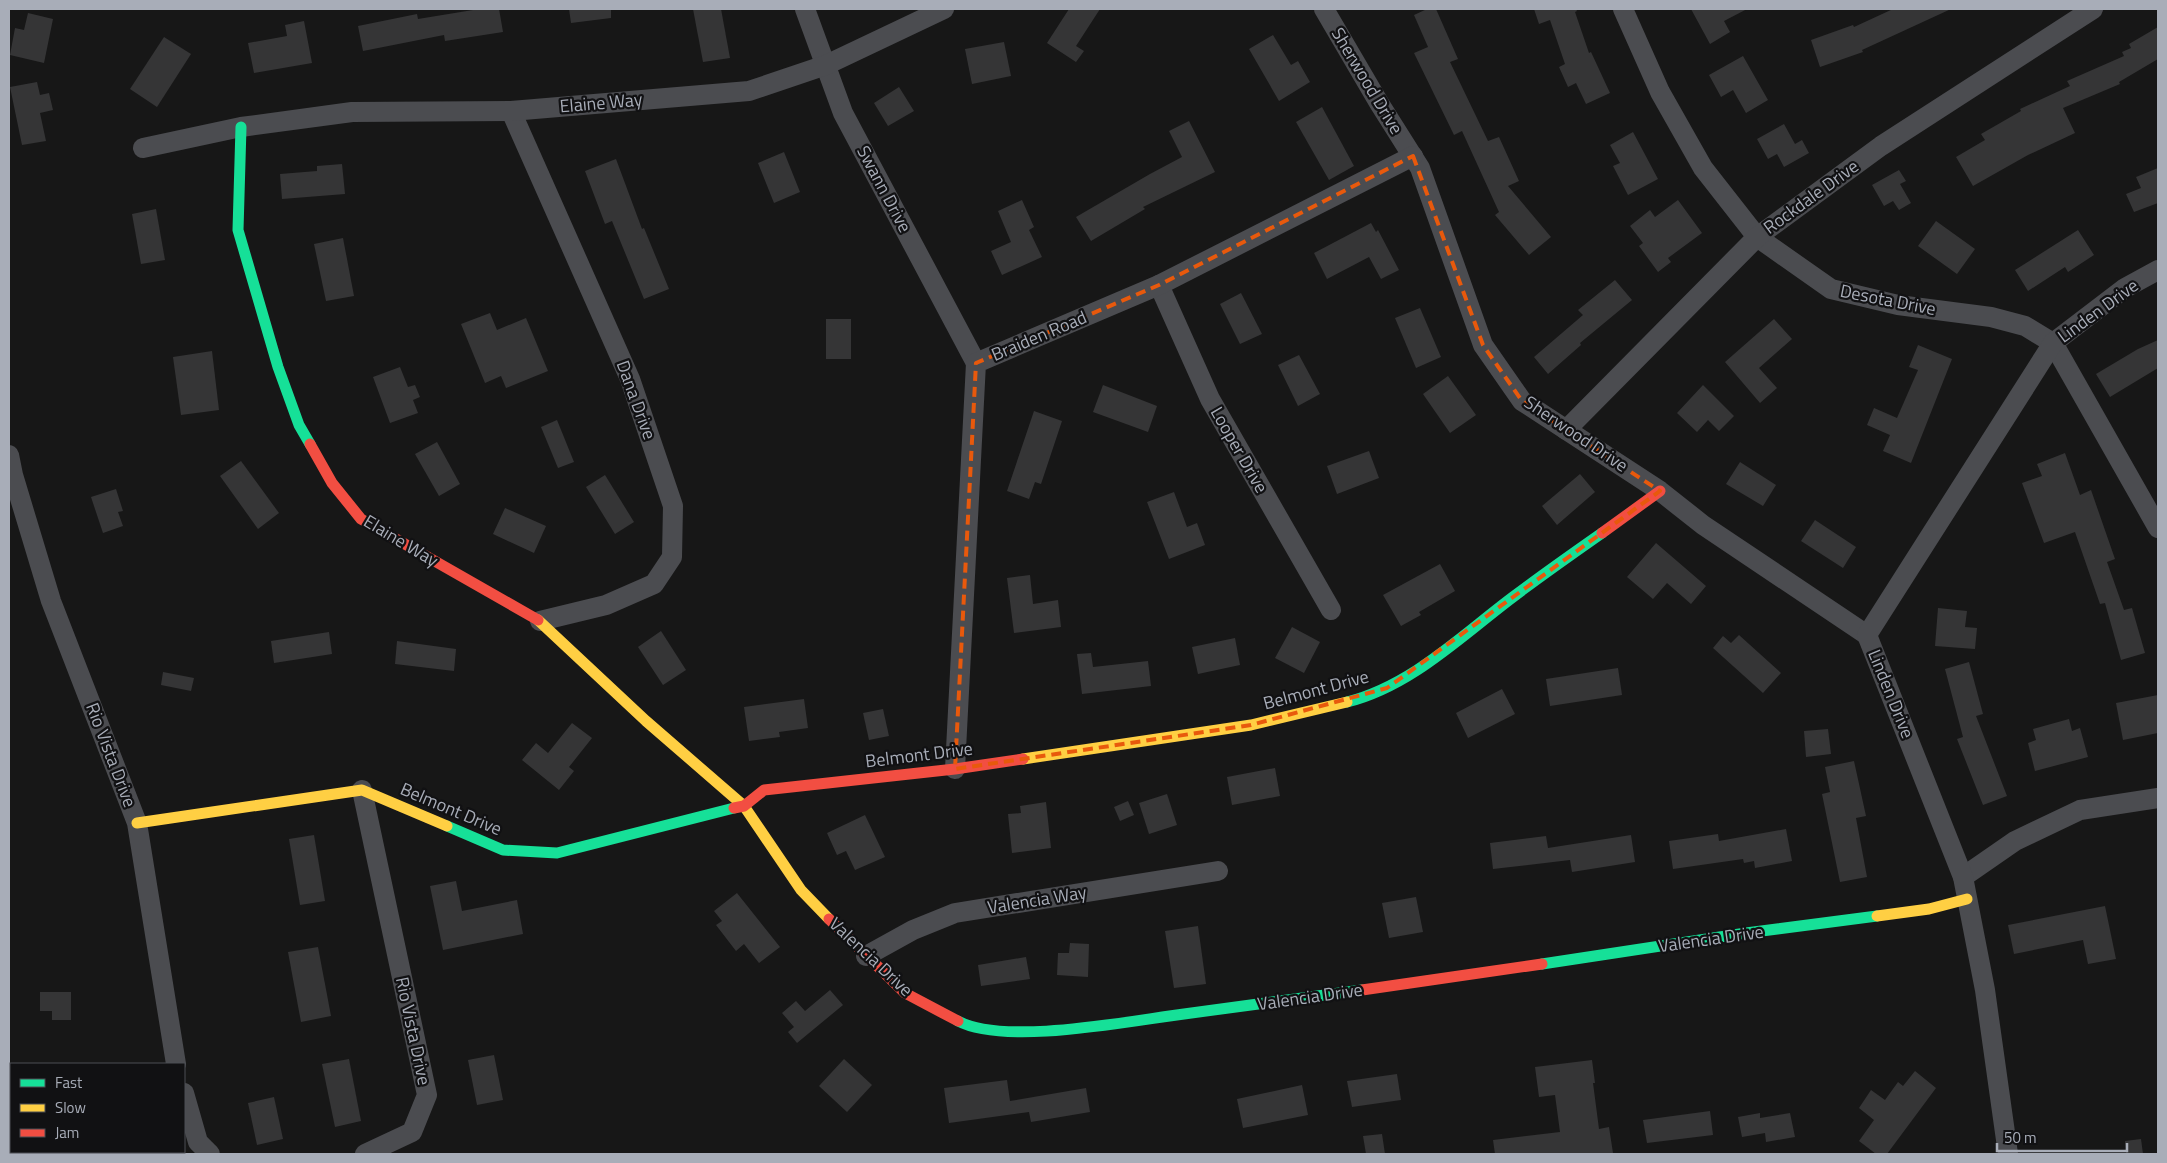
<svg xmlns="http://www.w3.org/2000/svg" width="2167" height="1163" viewBox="0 0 2167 1163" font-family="'Titillium Web',sans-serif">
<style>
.building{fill:#353536}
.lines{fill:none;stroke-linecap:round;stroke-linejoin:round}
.street{stroke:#4b4c50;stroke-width:20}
.fast{stroke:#16e098;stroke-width:11}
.slow{stroke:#ffcf43;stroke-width:11}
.jam{stroke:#f24e42;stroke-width:11}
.marked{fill:none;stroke:#e8590c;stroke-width:4;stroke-dasharray:10 6;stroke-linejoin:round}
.labels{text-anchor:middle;stroke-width:4.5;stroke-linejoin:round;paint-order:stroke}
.street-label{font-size:18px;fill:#a8adb8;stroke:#111113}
</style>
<rect width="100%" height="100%" fill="#171717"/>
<!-- building -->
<g class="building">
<polygon points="479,9 499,9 503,32 445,41 444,35 363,51 358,26 417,14 418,19"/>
<polygon points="569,9 611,9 611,18 571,23"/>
<polygon points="693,9 721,9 730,58 703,62"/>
<polygon points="1069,9 1100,9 1076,46 1084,51 1076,62 1047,43"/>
<polygon points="1427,9 1436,9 1458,59 1450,62 1488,141 1499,137 1519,181 1508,186 1551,237 1529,255 1495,215 1499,212 1462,131 1454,135 1414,53 1428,47 1414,15"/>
<polygon points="1534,9 1576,9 1577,11 1575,12 1589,53 1591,52 1610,93 1586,104 1576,83 1568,87 1559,67 1565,64 1550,20 1539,24"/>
<polygon points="1691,9 1747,9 1724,21 1730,32 1710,44"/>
<polygon points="1893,9 1951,9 1862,50 1863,52 1820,67 1811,40 1853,25 1854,27"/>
<polygon points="28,13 53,19 44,63 10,55 15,28 24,30"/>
<polygon points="304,21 312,63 254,73 248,43 287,36 285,25"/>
<polygon points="2158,27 2158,59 2119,82 2120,84 2063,108 2075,133 2028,155 1973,186 1956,157 1985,140 1981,134 2021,111 2020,109 2070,86 2067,81 2124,56 2122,52 2131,48 2129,44"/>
<polygon points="1273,35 1291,65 1298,61 1310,82 1279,101 1249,49"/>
<polygon points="164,37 191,54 157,107 130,89"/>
<polygon points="1004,42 1011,76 972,84 965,49"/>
<polygon points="1743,56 1768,100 1746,113 1733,90 1721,97 1709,75"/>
<polygon points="37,82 40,95 49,93 53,110 40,113 46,141 22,145 10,87"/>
<polygon points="899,87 914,111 888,126 874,103"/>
<polygon points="1322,107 1354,166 1329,180 1296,122"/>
<polygon points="1189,121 1215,172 1143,207 1145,209 1091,241 1076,217 1150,174 1182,157 1169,131"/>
<polygon points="1784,124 1795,144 1802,140 1809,153 1784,167 1777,154 1768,159 1757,139"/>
<polygon points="1633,132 1658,179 1628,195 1613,166 1620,163 1610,145"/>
<polygon points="784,152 800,192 774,203 758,163"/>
<polygon points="616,159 642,229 644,228 669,289 644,299 612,221 605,224 585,171"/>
<polygon points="342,164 345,194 282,199 280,174 317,171 317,166"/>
<polygon points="2158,168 2158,203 2134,212 2126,194 2141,188 2136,177"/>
<polygon points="1899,170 1906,181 1900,184 1911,203 1899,210 1893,201 1884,206 1872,185"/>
<polygon points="1022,200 1034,227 1029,230 1042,257 1002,275 991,251 1011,242 998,211"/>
<polygon points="1678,200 1702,233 1668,258 1671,262 1658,272 1639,246 1643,243 1630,226 1650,210 1655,217"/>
<polygon points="156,209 165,260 141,264 132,214"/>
<polygon points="1936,221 1975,249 1957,274 1918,246"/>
<polygon points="1371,223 1376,232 1378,230 1399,270 1381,279 1369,257 1327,279 1314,253"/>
<polygon points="2078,230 2094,255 2068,272 2065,267 2028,291 2015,270"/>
<polygon points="343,238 354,296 326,301 314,244"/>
<polygon points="1615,280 1632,300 1580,343 1581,345 1548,374 1534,357 1583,315 1578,310"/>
<polygon points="1241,293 1262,334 1240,344 1220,304"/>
<polygon points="1420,308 1441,357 1416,368 1395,318"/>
<polygon points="490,313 497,330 526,318 548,371 506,388 501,376 485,383 461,324"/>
<rect x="826" y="319" width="25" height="40"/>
<polygon points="1774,319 1792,339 1759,368 1777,388 1760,403 1725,362"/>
<polygon points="2158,340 2158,368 2110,397 2096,374 2138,349"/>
<polygon points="1918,345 1952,359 1911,463 1883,451 1890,435 1867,425 1874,408 1897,418 1918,370 1909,367"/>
<polygon points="212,351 219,410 181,415 173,357"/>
<polygon points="1299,355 1320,394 1298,406 1278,365"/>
<polygon points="400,367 408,387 415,385 420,397 413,400 418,413 390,423 373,377"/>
<polygon points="1448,376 1476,415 1450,433 1423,394"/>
<polygon points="1103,385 1157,406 1148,432 1093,412"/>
<polygon points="1703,385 1734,416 1719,431 1708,420 1697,432 1677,413"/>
<polygon points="1034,411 1062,421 1041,484 1035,482 1029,499 1007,491"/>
<polygon points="557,420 574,462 558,468 541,427"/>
<polygon points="437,442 460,484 439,496 415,454"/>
<polygon points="1369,451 1379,478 1337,494 1327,466"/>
<polygon points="2065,453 2080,495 2091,490 2115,559 2107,562 2124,610 2132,608 2145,653 2121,660 2105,603 2100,604 2075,532 2044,543 2022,483 2042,476 2037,464"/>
<polygon points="241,461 279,513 258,529 220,476"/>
<polygon points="1740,462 1776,485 1763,506 1726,484"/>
<polygon points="1580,474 1595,492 1557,525 1542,506"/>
<polygon points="605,475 634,522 615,534 586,487"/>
<polygon points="116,489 123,511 118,512 123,526 103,533 91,497"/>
<polygon points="1174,492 1187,527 1197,523 1205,545 1169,559 1147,502"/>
<polygon points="505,508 546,526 534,553 493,534"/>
<polygon points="1815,520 1856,547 1843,568 1801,541"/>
<polygon points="1656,543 1706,586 1691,604 1667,583 1653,599 1627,577"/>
<polygon points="1440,564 1455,591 1419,612 1421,615 1401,626 1383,595"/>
<polygon points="1030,575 1033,604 1058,600 1061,627 1014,633 1007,578"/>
<polygon points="1938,608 1967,611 1965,627 1977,628 1975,649 1935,646"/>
<polygon points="1292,627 1320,642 1304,673 1275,658"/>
<polygon points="661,631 686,670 663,685 638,647"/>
<polygon points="329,632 332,654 274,663 271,641"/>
<polygon points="1739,635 1781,673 1763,693 1713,648 1723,636 1731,643"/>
<polygon points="1235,638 1240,665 1198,674 1192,647"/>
<polygon points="397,641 456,649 454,671 395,664"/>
<polygon points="1091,653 1093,667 1148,661 1151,686 1082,694 1077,654"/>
<polygon points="1969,662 1983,714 1976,716 2007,796 1983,805 1957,739 1963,737 1945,669"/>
<polygon points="1618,668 1622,695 1550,706 1546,679"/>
<polygon points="163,672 194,678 191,691 161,685"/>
<polygon points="1502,689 1515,714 1468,738 1456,713"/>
<polygon points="2158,695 2158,733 2123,740 2116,703"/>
<polygon points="804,699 808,728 779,732 780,737 749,741 744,707"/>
<polygon points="883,709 889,736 869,740 863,713"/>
<polygon points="2069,719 2072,731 2080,728 2088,757 2035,771 2028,743 2036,740 2033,729"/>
<polygon points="572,723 592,738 569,767 574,771 559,790 522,760 536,743 548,753"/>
<polygon points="1828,729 1831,754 1806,757 1804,731"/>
<polygon points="1854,761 1866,816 1856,818 1867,877 1840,882 1822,794 1830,792 1825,767"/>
<polygon points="1275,768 1280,796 1232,805 1227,777"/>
<polygon points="1167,794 1177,825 1149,834 1139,803"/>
<polygon points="1128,801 1134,815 1120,821 1114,807"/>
<polygon points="1046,802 1051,848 1012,853 1008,814 1021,813 1020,806"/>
<polygon points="865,815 885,857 855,870 846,851 837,855 827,833"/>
<polygon points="1786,829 1792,861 1755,868 1754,861 1744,863 1743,859 1673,869 1669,841 1718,834 1719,841"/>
<polygon points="314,835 325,901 300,905 289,839"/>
<polygon points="1631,835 1635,862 1572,872 1570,860 1493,869 1490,843 1546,836 1548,848"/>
<polygon points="456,881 462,911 517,900 523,934 443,950 430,886"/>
<polygon points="737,893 780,947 759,963 744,944 736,951 716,925 722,921 714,911"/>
<polygon points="1416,897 1423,932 1389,938 1382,903"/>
<polygon points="2105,906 2116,959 2088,964 2083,940 2014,954 2008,925"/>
<polygon points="1198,926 1206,984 1174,988 1165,931"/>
<polygon points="1070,943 1089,944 1088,977 1057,975 1058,953 1069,953"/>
<polygon points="318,947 331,1016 301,1022 288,952"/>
<polygon points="1026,957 1030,979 981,986 978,965"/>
<polygon points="830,990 843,1005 797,1043 788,1032 794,1027 782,1013 796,1001 805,1011"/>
<polygon points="40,992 71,992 71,1020 52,1020 52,1011 40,1011"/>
<polygon points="494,1055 503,1100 477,1105 468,1060"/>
<polygon points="349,1059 361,1121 335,1127 322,1064"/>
<polygon points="844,1059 872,1085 847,1112 819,1086"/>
<polygon points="1592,1060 1595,1083 1593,1083 1599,1129 1609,1127 1613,1153 1495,1154 1493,1140 1560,1132 1555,1095 1539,1097 1535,1067"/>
<polygon points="1915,1071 1936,1088 1887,1154 1876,1154 1859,1141 1874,1120 1859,1108 1871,1090 1885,1100 1898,1082 1903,1086"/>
<polygon points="1397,1074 1401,1100 1352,1107 1347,1081"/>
<polygon points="1007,1080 1010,1101 1086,1088 1090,1112 1031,1122 1029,1112 949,1123 944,1088"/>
<polygon points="1302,1085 1308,1115 1243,1128 1237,1099"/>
<polygon points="274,1097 283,1139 257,1145 248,1103"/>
<polygon points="1710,1111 1713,1135 1647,1143 1643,1120"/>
<polygon points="1760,1113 1760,1118 1790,1113 1795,1137 1766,1142 1765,1133 1742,1137 1738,1117"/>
<polygon points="1382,1134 1385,1154 1366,1154 1363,1136"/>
<polygon points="2141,1139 2143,1154 2126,1154 2125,1141"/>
</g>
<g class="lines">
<!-- street -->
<g class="street">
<polyline points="805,9 843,113 976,363"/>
<polyline points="1324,9 1379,103 1420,168 1483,345 1522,401 1660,491 1703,525 1867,635"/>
<polyline points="1623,9 1660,92 1703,168 1757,237 1831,289 1898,305 1991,317 2025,326 2053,343 2158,528"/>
<polyline points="511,111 630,379 673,506 672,557 654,584 606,605 540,621"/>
<polyline points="143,148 241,127 352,112 511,111 749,91 826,65 944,9"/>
<polyline points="1159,285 1210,399 1331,610"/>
<polyline points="1566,430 1757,237 1881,146 2093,9"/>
<polyline points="9,455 13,475 51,601 137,823 176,1064"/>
<polyline points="955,769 976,363 1159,285 1413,156"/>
<polyline points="362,790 427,1095 412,1132 365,1154"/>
<polyline points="1963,877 2015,841 2080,810 2158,798"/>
<polyline points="866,956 913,930 955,913 1218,871"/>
<polyline points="184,1093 198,1142 210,1154"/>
<polyline points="2008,1154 1985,990 1963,877 1867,635 2053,343 2125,288 2158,270"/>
</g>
<!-- fast -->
<g class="fast">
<polyline points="241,127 238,230 278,367 299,425 310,444"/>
<path d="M1347 702C1411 686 1461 636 1513 597 1542 575 1572 554 1602 533"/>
<polyline points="447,826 503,850 557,853 734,808"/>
<polyline points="1542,964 1746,933 1877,916"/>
<path d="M958 1021C1005 1046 1129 1021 1184 1014 1243 1006 1302 998 1362 990"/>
</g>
<!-- slow -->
<g class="slow">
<polyline points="538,620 646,721 744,806 801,890 829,919"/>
<polyline points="1023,759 1251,725 1347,702"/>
<polyline points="137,823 362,790 447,826"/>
<polyline points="1877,916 1929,909 1967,899"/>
</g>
<!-- jam -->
<g class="jam">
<polyline points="310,444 332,483 361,519 538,620"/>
<polyline points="1602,533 1660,491"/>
<polyline points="734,808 744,806 764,790 955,769 1023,759"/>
<polyline points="829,919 905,993 958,1021"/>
<polyline points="1362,990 1542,964"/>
</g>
</g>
<!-- marked area -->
<path class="marked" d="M1413 156 1483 345 1522 401 1660 491 1387 688 1251 725 955 769 976 363 1159 285Z"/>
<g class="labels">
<!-- street labels -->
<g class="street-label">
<text transform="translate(1367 81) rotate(59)" y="6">Sherwood Drive</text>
<text transform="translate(601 103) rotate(-5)" y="6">Elaine Way</text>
<text transform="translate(884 189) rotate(62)" y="6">Swann Drive</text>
<text transform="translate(1811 197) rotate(-36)" y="6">Rockdale Drive</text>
<text transform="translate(1888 300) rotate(11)" y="6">Desota Drive</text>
<text transform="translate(2098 311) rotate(-36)" y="6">Linden Drive</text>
<text transform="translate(1039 336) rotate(-23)" y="6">Braiden Road</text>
<text transform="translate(636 400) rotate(70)" y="6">Dana Drive</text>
<text transform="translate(1576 434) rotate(34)" y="6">Sherwood Drive</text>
<text transform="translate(1239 450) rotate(60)" y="6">Looper Drive</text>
<text transform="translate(401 541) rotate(31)" y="6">Elaine Way</text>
<text transform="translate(1316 690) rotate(-15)" y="6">Belmont Drive</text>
<text transform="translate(1891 694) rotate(68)" y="6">Linden Drive</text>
<text transform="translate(111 755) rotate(69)" y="6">Rio Vista Drive</text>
<text transform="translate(919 755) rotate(-7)" y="6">Belmont Drive</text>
<text transform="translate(451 809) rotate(23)" y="6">Belmont Drive</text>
<text transform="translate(1037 900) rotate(-9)" y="6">Valencia Way</text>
<text transform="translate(1711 939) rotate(-8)" y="6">Valencia Drive</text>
<text transform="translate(871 957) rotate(43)" y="6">Valencia Drive</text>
<text transform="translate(1310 997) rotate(-8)" y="6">Valencia Drive</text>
<text transform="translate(413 1031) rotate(78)" y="6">Rio Vista Drive</text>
</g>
</g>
<!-- border -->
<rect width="2167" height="1163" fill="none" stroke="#a8adb8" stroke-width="20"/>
<!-- legend -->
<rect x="10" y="1063" width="175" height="90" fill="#111113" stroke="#4d4f55"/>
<rect x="20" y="1079" width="25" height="8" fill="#16e098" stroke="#4d4f55"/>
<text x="55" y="1088" font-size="15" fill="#a8adb8">Fast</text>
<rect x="20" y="1104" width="25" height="8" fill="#ffcf43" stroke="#4d4f55"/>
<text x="55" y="1113" font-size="15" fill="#a8adb8">Slow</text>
<rect x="20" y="1129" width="25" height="8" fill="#f24e42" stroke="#4d4f55"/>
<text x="55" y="1138" font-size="15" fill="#a8adb8">Jam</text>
<!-- scale -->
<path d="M1997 1143v8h130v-8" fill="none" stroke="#a8adb8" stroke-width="2.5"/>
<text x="2004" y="1143" font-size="15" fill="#a8adb8" stroke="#111113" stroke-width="4" paint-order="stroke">50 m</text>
</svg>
